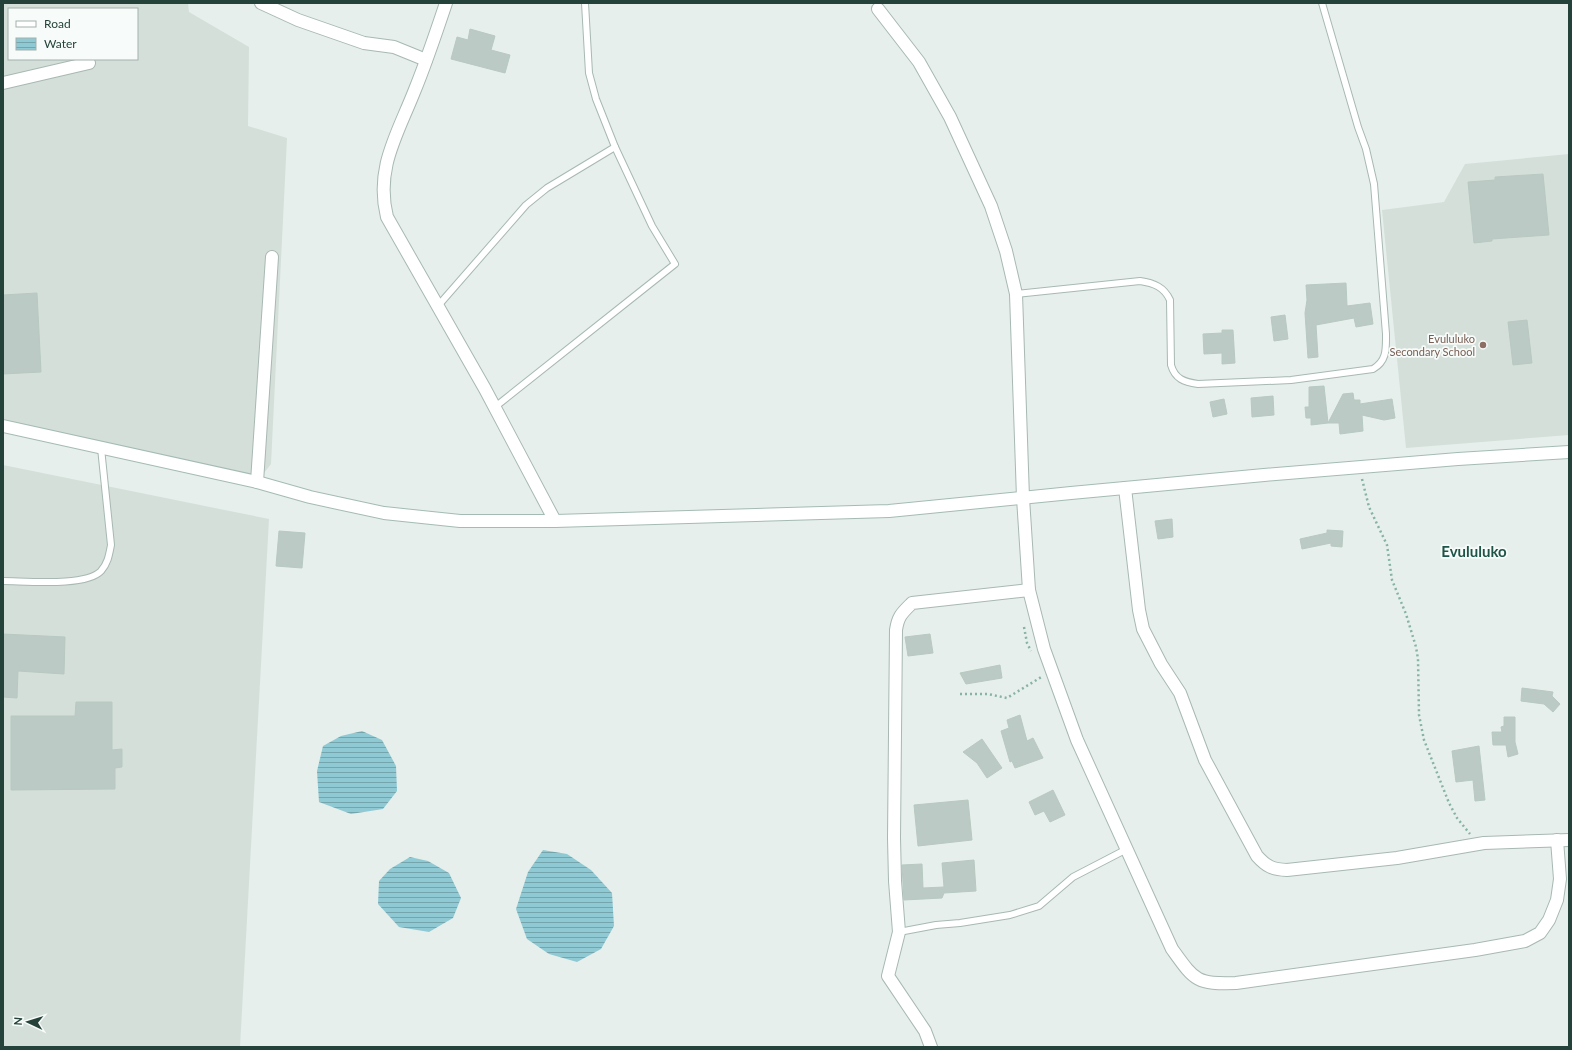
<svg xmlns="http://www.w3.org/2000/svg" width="1572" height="1050" viewBox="0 0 1572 1050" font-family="Lato,sans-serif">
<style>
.built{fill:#d4dfda;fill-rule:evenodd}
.water{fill:url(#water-rules)}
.building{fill:#bbcac4;stroke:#b8c9c2}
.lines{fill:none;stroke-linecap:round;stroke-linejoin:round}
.service-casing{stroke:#a8b8b2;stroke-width:8}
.minor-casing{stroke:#a8b8b2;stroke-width:14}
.secondary-casing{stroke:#a4bbb3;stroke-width:14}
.path{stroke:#86b3a5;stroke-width:2.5;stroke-dasharray:2 3;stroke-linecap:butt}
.service{stroke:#fff;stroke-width:6}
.minor{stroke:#fff;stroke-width:12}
.secondary{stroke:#fff;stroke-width:12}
.education-dot{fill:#8d6e63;stroke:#f7fbf9;stroke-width:1.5}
.labels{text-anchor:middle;stroke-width:3.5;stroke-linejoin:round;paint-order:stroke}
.education-label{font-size:11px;fill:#785e54;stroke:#f7fbf9;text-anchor:end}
.district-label{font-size:15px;font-weight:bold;fill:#1f5548;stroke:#f7fbf9}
</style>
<defs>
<pattern id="water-rules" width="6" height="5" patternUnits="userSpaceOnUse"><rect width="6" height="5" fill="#8ec9d4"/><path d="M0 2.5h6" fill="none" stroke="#74a5ad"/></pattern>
</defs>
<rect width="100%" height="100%" fill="#e6efeb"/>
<!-- built -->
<g class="built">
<path d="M3 3H188L189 12 249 47 248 126 287 138 271 464 257 482 3 426ZM9 9H137V59H9Z"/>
<polygon points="1569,154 1569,435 1406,448 1382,210 1444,202 1465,164"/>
<polygon points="3,465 269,519 240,1047 3,1047"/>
</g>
<!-- water -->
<g class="water">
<polygon points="362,731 382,740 396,766 397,791 383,809 351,814 319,802 317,771 323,746 341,736"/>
<polygon points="543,850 567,854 591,870 612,893 614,926 601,949 577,962 549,954 527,939 516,909 528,872"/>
<polygon points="410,857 428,861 449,873 461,898 453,918 429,932 399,927 378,904 379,881 390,869"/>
</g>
<!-- building -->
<g class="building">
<polygon points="470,29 495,36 491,50 510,55 505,73 451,59 457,37 468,40"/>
<polygon points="1543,174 1549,235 1492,239 1492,241 1474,243 1468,182 1495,180 1495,177"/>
<polygon points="1346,283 1347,306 1370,303 1373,324 1356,327 1354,318 1316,325 1318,357 1308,358 1305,313 1307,300 1306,285"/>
<polygon points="37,293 41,372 3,374 3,295"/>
<polygon points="1285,315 1288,339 1274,341 1271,317"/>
<polygon points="1527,320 1532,363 1513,365 1508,322"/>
<polygon points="1222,330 1233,330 1235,363 1222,364 1222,353 1204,354 1203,334 1222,333"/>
<polygon points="1324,386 1328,423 1311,425 1311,418 1306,418 1305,407 1309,407 1309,387"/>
<polygon points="1353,393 1354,400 1360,400 1360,404 1392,399 1395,418 1384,420 1362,415 1363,431 1340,434 1339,423 1328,423 1343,394"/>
<polygon points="1273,396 1274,415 1252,417 1251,398"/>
<polygon points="1224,399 1227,414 1213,417 1210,402"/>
<polygon points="1172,519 1173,537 1158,539 1155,521"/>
<polygon points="1327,530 1343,531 1342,547 1331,546 1331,543 1302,549 1300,539 1327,533"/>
<polygon points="279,531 305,533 302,568 276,566"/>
<polygon points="3,634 65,637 64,674 18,671 17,698 3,697"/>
<polygon points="930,634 933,653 908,656 905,637"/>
<polygon points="1000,665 1002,678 966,684 960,673"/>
<polygon points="1522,688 1553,692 1552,696 1560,704 1553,712 1544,704 1521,701"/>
<polygon points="76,702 112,702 112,750 122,749 122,767 115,768 115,789 11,790 11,716 75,716"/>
<polygon points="1020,715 1027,741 1033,738 1043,758 1015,768 1012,761 1010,762 1001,731 1009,728 1007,720"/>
<polygon points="1504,717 1515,717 1515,742 1518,754 1508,757 1506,745 1493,745 1492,732 1502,732 1501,727 1504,726"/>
<polygon points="982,739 1002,768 987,778 977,763 963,752"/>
<polygon points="1479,746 1485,800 1475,801 1473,780 1456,782 1452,751"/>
<polygon points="1053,790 1065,815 1050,822 1044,811 1035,815 1029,802"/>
<polygon points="968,800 972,840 918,846 914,805"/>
<polygon points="974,860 976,891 944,893 942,898 904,900 902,865 922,864 923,888 944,887 942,863"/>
</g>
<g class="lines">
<defs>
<g id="service">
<path d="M1016 294 1140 281C1154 283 1164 287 1170 300L1171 365C1175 379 1184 382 1198 384L1291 380 1373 369C1387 361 1386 349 1386 334L1374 184 1366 149 1358 127 1322 3"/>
<polyline points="437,307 526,205 547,188 615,147"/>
<polyline points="495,407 675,264 652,226 615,147 596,99 589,73 585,3"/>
<path d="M3 581C25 581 86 587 101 571 108 563 109 555 111 545L101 448"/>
<polyline points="899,932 936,925 960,923 1010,915 1039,906 1073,877 1127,849"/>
</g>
<g id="minor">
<polyline points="261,3 298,20 364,43 394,47 426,60"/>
<path d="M446 3C436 33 426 63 414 92 397 135 375 169 387 217L485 389 555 521"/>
<path d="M878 9 919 62 950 117 991 206 1006 251 1016 294 1023 498 1029 590 1044 649 1077 740 1172 949C1195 981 1196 984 1236 983L1475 950 1525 941 1540 933 1549 920 1557 900 1560 879 1557 840"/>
<polyline points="3,83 89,63"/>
<polyline points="257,482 272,257"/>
<path d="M1125 488 1139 610 1143 629 1161 664 1180 693 1205 760 1257 856C1267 867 1272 869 1287 870L1397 858 1484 843 1569 840"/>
<path d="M931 1047 925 1031 888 976 899 932 895 881 894 838 896 630C898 616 902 613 912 603L1029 590"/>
</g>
<polyline id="secondary" points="3,426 257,482 310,497 384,513 460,521 555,521 889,511 1071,493 1264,475 1458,459 1569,452"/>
</defs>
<!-- service casing -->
<use href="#service" class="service-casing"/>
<!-- minor casing -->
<use href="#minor" class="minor-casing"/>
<!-- secondary casing -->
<use href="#secondary" class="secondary-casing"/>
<!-- path -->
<g class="path">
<polyline points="1362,479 1369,507 1387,545 1392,580 1406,614 1416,647 1418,659 1419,715 1424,740 1449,803 1457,818 1470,834"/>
<polyline points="1024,627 1027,643 1031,651"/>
<polyline points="960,694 988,694 1007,698 1043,676"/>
</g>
<!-- service -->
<use href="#service" class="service"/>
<!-- minor -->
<use href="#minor" class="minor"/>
<!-- secondary -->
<use href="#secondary" class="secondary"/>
</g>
<!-- markers -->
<circle class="education-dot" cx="1483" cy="345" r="4"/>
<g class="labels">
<!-- education labels -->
<g class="education-label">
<text x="1475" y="343">Evululuko<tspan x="1475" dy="13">Secondary School</tspan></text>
</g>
<!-- district labels -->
<g class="district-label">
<text x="1474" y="557">Evululuko</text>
</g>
</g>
<!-- border -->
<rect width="1572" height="1050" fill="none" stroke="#24423a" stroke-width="8"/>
<!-- legend -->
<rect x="8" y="8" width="130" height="52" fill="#f7fbf9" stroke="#a3b1ad"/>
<rect x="16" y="21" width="20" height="6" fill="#ffffff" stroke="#a3b1ad"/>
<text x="44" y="28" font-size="12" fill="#24423a">Road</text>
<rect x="16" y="38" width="20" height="12" fill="url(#water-rules)" stroke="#a3b1ad"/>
<text x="44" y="48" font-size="12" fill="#24423a">Water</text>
<!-- north arrow -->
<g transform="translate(28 1022) rotate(274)" stroke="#f7fbf9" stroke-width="3" paint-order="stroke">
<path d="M0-3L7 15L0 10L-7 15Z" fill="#24423a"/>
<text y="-6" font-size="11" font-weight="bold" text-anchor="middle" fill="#24423a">N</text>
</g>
</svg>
